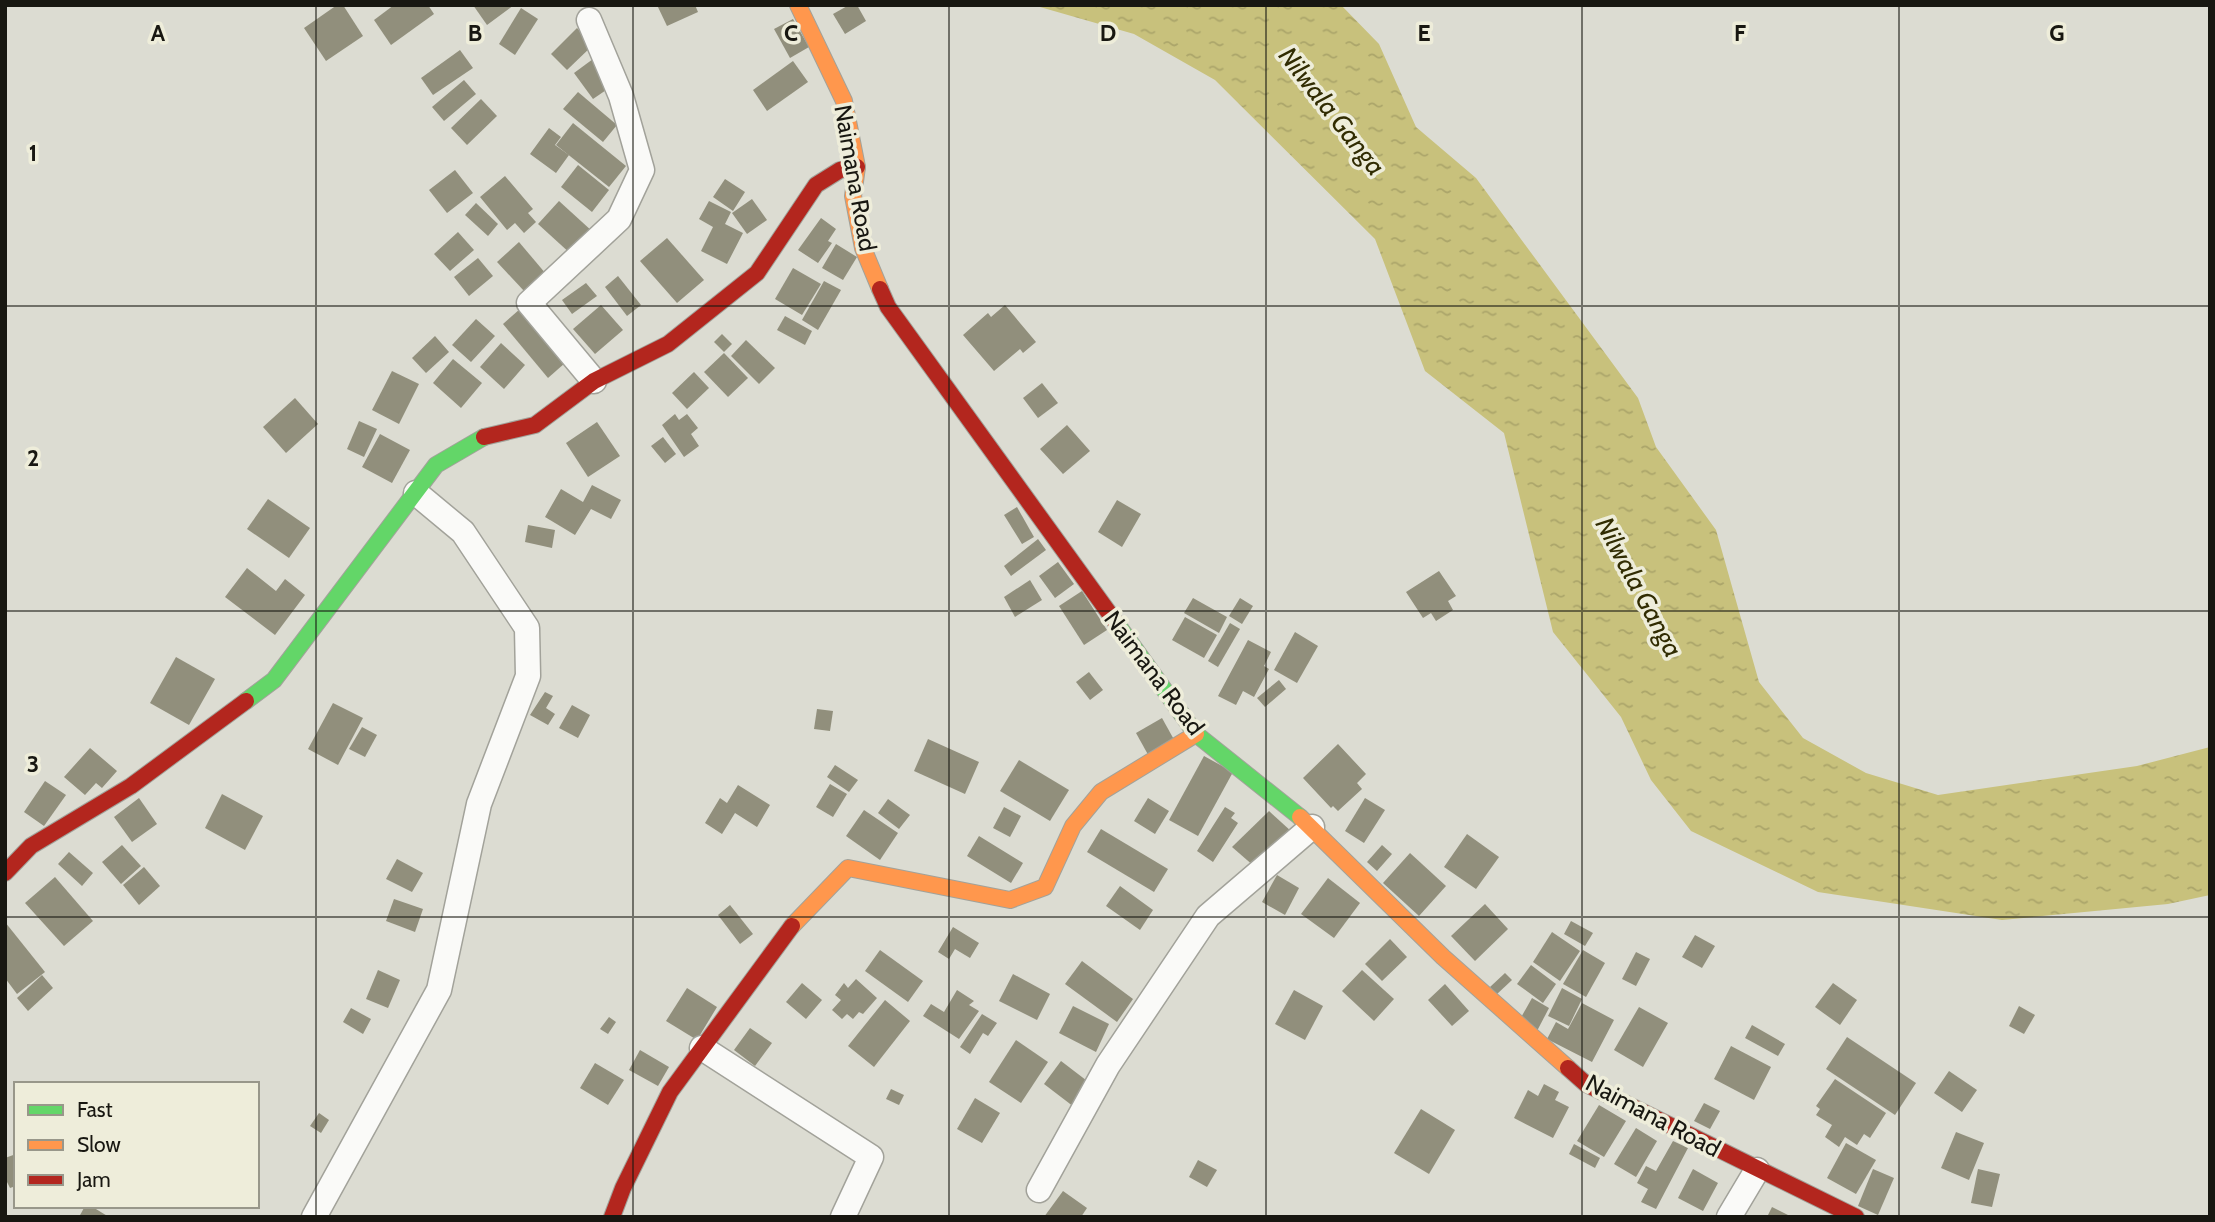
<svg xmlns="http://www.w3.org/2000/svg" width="2215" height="1222" viewBox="0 0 2215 1222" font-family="Cabin,sans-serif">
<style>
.water{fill:url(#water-ripples)}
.building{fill:#918f7c}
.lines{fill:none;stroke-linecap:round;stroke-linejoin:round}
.street-casing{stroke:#a2a29a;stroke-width:27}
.fast-casing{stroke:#a2a29a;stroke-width:18}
.slow-casing{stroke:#a2a29a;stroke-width:18}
.jam-casing{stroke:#a2a29a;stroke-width:18}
.street{stroke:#fafaf8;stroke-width:24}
.fast{stroke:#63d668;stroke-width:16}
.slow{stroke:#ff974d;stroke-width:16}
.jam{stroke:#b3261e;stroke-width:16}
.grid{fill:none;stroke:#181711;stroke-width:2;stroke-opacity:0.55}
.labels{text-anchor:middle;stroke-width:7;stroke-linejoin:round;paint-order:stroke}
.street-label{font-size:24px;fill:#181711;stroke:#eeedda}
.water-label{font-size:26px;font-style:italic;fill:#312c02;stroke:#eeedda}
.grid-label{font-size:23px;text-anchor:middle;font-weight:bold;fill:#181711;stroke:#eeedda;stroke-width:7;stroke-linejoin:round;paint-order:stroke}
</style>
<defs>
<pattern id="water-ripples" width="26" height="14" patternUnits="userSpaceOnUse" patternTransform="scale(1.75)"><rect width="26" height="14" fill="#c8c17c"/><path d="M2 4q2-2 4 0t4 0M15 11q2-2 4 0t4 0" fill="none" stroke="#aba56a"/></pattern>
</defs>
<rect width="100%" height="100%" fill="#dcdcd2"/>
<!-- water -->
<polygon class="water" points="1033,5 1341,5 1379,44 1416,127 1476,178 1638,398 1656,447 1716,530 1759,682 1803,738 1866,773 1938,795 2137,766 2210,747 2210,895 2168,904 2002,920 1818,892 1691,831 1651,780 1621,717 1553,632 1504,433 1425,371 1375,239 1215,80 1134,34"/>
<!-- building -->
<g class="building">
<polygon points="337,5 343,5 363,36 326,61 304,28"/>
<polygon points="394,5 428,5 434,14 391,45 374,20"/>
<polygon points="473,5 514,5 487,25"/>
<polygon points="657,5 695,5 698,12 667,26"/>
<polygon points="849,5 857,5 866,21 845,34 833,14"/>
<polygon points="521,8 538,19 515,55 499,44"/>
<polygon points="793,19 809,47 790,58 774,29"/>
<polygon points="577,28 593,45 567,70 551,54"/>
<polygon points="460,50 473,68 433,95 421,78"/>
<polygon points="593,59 612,86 593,99 574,73"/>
<polygon points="793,61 808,82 767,111 753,90"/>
<polygon points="464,80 476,94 444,121 432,107"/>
<polygon points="578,92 617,125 603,142 563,109"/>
<polygon points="481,99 497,116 467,145 451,128"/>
<polygon points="573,123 626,166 609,187 556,145"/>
<polygon points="549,128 561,137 555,145 569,155 556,173 530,154"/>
<polygon points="578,165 609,190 592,212 561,187"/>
<polygon points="455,170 473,193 447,213 429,190"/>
<polygon points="505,176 533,209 528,213 536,222 524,233 515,223 507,230 480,197"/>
<polygon points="725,179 745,192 733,211 713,197"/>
<polygon points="752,199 767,220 747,234 732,213"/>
<polygon points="559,201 593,232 572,255 538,224"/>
<polygon points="709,201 731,212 725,224 743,233 727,264 701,251 713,227 699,219"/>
<polygon points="476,203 498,224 488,236 465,215"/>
<polygon points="821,218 836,229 828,241 832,243 818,263 798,250"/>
<polygon points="458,232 474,250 450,271 434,254"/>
<polygon points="667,238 704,280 677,303 640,261"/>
<polygon points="519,242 546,274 525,292 497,262"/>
<polygon points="836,244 857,257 843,280 822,268"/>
<polygon points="478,258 493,276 469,296 454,277"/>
<polygon points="793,268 821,284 802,315 775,299"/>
<polygon points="618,276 641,305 627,316 605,287"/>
<polygon points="824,281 841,290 818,330 802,320"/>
<polygon points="586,283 597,296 572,314 562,300"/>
<polygon points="601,305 623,330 595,354 573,329"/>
<polygon points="1005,305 1036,342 1023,353 1020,349 994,371 963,335 988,313 991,317"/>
<polygon points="520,309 565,363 548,378 503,324"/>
<polygon points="785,316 812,331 805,345 777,330"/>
<polygon points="476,319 495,336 471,362 452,345"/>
<polygon points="722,334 732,344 724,352 714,342"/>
<polygon points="435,336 449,352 426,373 412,358"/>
<polygon points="746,340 775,368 759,384 731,356"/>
<polygon points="501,343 525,365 504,389 480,367"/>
<polygon points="724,353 748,378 728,397 704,372"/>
<polygon points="453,359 482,383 461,408 433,383"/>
<polygon points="392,371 419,384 399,424 372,410"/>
<polygon points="694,372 709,388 687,409 672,393"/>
<polygon points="1042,383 1058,403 1038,418 1023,398"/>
<polygon points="295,398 318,424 286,453 263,427"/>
<polygon points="675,414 679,420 687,414 698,428 691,434 699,446 684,457 662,425"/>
<polygon points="359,421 377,429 364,457 347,449"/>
<polygon points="597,422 620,456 588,477 566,443"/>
<polygon points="1067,425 1090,451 1063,474 1040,449"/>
<polygon points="380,434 410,450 392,483 362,467"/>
<polygon points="663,437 676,454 665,463 651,446"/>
<polygon points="592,485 621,500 611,519 591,509 575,535 545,517 561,489 583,502"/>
<polygon points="268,499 310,528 289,558 247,529"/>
<polygon points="1117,500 1141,514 1122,547 1098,532"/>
<polygon points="1017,507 1034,537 1022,544 1004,515"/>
<polygon points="528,525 555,530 552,548 525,542"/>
<polygon points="1038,539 1046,550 1011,576 1004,566"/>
<polygon points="1058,562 1074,584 1055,598 1039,576"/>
<polygon points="247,568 276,591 285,579 305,595 275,635 225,597"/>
<polygon points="1439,571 1456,596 1448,601 1453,610 1436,621 1431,613 1423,618 1406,592"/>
<polygon points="1030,580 1042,600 1015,617 1004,597"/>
<polygon points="1082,591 1107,630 1084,645 1059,606"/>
<polygon points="1193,598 1227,617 1219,633 1184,613"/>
<polygon points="1240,598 1253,606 1242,624 1229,616"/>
<polygon points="1185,617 1217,635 1204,658 1172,640"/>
<polygon points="1230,623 1240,629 1218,667 1208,661"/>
<polygon points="1295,632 1318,646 1297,683 1274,670"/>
<polygon points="1248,640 1271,652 1264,666 1269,669 1254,697 1243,691 1236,705 1218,696"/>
<polygon points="176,657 215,679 189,725 150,703"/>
<polygon points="1089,672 1103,690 1090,700 1076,682"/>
<polygon points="1279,680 1286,689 1265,707 1257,698"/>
<polygon points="545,692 553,696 546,708 555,714 548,725 530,715"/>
<polygon points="333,703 363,718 338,765 308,749"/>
<polygon points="572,705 590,715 578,738 559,728"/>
<polygon points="817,709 833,711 830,731 814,729"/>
<polygon points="1162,718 1177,745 1151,760 1136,733"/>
<polygon points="362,727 377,735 365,757 349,749"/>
<polygon points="928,739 979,762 965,794 914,771"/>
<polygon points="1338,744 1366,774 1357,783 1362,789 1338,811 1333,806 1331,808 1303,778"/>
<polygon points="90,748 117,771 102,788 96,783 85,795 64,777"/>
<polygon points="1204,756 1233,772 1198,836 1169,820"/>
<polygon points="1019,760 1069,790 1050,821 1000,791"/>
<polygon points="835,765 858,780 849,792 827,777"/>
<polygon points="45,781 66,795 44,826 24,812"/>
<polygon points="830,784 847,794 833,817 816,807"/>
<polygon points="738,785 770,805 757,827 735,813 722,834 705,823 720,798 727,803"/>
<polygon points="222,794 263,816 245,850 205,828"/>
<polygon points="139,798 157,824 132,842 114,817"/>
<polygon points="1148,798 1169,811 1155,834 1134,821"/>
<polygon points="1365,798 1385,810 1364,843 1345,831"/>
<polygon points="888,799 910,815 899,829 878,813"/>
<polygon points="1004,807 1021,816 1010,837 993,828"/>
<polygon points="1225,807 1235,813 1231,818 1238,823 1213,862 1197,851"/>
<polygon points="864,810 898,833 880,860 846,836"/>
<polygon points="1269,811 1292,832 1255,867 1232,847"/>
<polygon points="1101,829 1168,869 1154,892 1087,852"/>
<polygon points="1467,834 1499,857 1476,889 1444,867"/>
<polygon points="979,836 1023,863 1011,883 967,856"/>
<polygon points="122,845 141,866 121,884 102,862"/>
<polygon points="1382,845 1392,854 1377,871 1367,862"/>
<polygon points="69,852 93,873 82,886 58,864"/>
<polygon points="1410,853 1446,886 1419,916 1383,883"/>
<polygon points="397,859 423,873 412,892 386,879"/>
<polygon points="144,867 160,886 139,905 123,885"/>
<polygon points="1277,875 1299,888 1285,915 1262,902"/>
<polygon points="55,877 93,921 64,946 25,903"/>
<polygon points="1328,878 1360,903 1334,938 1301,914"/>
<polygon points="1120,886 1153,910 1140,930 1106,906"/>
<polygon points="394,899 423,909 415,932 386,921"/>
<polygon points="1485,904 1508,929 1475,961 1451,936"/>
<polygon points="730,905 753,934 740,944 718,915"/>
<polygon points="1571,921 1593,933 1585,946 1564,934"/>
<polygon points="5,922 45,972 17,994 5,978"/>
<polygon points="953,927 979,943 970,958 955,949 949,959 938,952"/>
<polygon points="1552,932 1580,951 1560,981 1533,962"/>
<polygon points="1695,935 1715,946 1702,968 1682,957"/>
<polygon points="1390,939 1407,957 1382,981 1365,964"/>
<polygon points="880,950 923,981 908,1002 865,971"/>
<polygon points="1583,950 1605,963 1586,997 1563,984"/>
<polygon points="1636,952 1650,959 1636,986 1622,979"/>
<polygon points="1082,961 1133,999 1117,1022 1065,984"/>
<polygon points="1531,965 1556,984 1543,1003 1517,984"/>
<polygon points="378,970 400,980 388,1008 366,999"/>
<polygon points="1362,970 1394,999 1374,1021 1342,991"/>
<polygon points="1505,973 1512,980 1496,995 1490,987"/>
<polygon points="1013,974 1050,994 1037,1020 999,1001"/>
<polygon points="42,975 53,988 28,1011 17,998"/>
<polygon points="856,979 877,998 863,1014 859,1012 853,1019 847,1014 842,1019 832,1010 841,1000 835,995 844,983 848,988"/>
<polygon points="802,983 822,1000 806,1019 786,1002"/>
<polygon points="1833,983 1857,1000 1840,1025 1815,1007"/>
<polygon points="1445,984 1469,1011 1452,1026 1428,1000"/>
<polygon points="687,988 717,1007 697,1040 666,1021"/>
<polygon points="1562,988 1582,999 1569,1026 1548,1016"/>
<polygon points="957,990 974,1001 969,1005 979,1011 959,1039 923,1016 931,1004 944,1012"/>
<polygon points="1294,990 1323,1006 1305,1040 1275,1024"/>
<polygon points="1532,998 1549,1008 1537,1031 1519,1021"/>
<polygon points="885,1000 910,1021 874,1067 848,1046"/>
<polygon points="1582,1003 1614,1020 1592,1062 1547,1039 1556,1022 1568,1029"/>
<polygon points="1073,1006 1109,1024 1096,1052 1059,1033"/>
<polygon points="2019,1006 2035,1015 2024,1034 2009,1026"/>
<polygon points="1639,1007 1668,1023 1643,1067 1614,1050"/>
<polygon points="351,1008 371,1019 363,1034 343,1022"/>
<polygon points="982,1014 997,1023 988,1036 983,1033 970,1054 960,1047"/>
<polygon points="609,1017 616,1022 608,1034 600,1029"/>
<polygon points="1752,1025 1785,1044 1778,1056 1745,1038"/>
<polygon points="750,1028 772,1043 755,1066 734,1050"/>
<polygon points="1847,1037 1916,1083 1895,1115 1826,1069"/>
<polygon points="1016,1040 1048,1062 1021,1103 989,1082"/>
<polygon points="1731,1046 1771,1067 1754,1100 1714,1079"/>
<polygon points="640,1050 669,1067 658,1086 629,1070"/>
<polygon points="1061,1061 1095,1087 1078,1110 1044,1084"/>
<polygon points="595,1063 624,1080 608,1105 580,1088"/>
<polygon points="1949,1071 1977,1090 1962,1112 1934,1093"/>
<polygon points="1835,1079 1886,1113 1870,1138 1864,1134 1857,1145 1845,1137 1839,1147 1825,1137 1832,1125 1816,1115 1820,1109 1816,1106"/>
<polygon points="1544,1084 1559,1092 1555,1100 1569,1107 1553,1138 1514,1118 1528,1090 1538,1096"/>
<polygon points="891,1089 904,1095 899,1105 886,1099"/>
<polygon points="975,1098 1000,1113 982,1143 957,1129"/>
<polygon points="1704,1103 1720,1111 1710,1129 1694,1121"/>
<polygon points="1599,1105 1626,1121 1604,1157 1577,1141"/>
<polygon points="1421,1109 1455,1130 1429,1174 1394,1153"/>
<polygon points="319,1113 329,1120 321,1133 310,1126"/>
<polygon points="1636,1128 1657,1141 1636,1177 1614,1164"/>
<polygon points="1956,1132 1984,1143 1969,1180 1941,1168"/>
<polygon points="1673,1141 1688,1148 1656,1209 1641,1202 1648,1189 1637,1183 1646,1166 1656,1171"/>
<polygon points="1846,1143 1876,1160 1856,1194 1827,1178"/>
<polygon points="1574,1144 1600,1158 1595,1168 1569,1154"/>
<polygon points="16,1154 16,1186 10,1188 5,1178 5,1158"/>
<polygon points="1198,1160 1217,1170 1207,1187 1189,1177"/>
<polygon points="1693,1169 1718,1183 1703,1211 1678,1198"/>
<polygon points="1873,1169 1894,1178 1878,1215 1858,1206"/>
<polygon points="1978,1169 2000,1174 1992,1207 1971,1203"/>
<polygon points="1063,1191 1087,1208 1081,1217 1044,1217"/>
<polygon points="85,1206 91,1206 109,1217 79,1217"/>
<polygon points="1772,1207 1792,1217 1767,1217"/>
</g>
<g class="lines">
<defs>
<g id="street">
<polyline points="589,20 621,96 642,170 619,219 529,303 594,381"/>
<polyline points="702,1048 871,1157 843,1217"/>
<polyline points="1039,1190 1108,1065 1208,916 1312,827"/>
<polyline points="314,1217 439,990 479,804 528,676 527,628 463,532 416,493"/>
<polyline points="1729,1217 1757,1170"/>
</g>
<g id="fast">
<polyline points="1117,624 1196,734 1300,817"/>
<polyline points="246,701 274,680 436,465 484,437"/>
</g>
<g id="slow">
<polyline points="798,5 844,101 857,167 853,196 863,248 880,289"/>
<polyline points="1300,817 1443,957 1568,1068"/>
<polyline points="792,926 848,868 1010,900 1045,887 1073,826 1101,792 1196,734"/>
</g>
<g id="jam">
<polyline points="880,289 888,307 1117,624"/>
<polyline points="484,437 535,425 594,381 668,344 757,273 816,185 840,170 857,167"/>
<polyline points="5,873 31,846 131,786 246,701"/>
<polyline points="1568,1068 1586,1084 1856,1217"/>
<polyline points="612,1217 623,1188 670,1092 792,926"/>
</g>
</defs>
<!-- street casing -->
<use href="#street" class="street-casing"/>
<!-- fast casing -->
<use href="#fast" class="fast-casing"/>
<!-- slow casing -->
<use href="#slow" class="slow-casing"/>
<!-- jam casing -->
<use href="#jam" class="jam-casing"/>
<!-- street -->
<use href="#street" class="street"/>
<!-- fast -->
<use href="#fast" class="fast"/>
<!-- slow -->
<use href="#slow" class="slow"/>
<!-- jam -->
<use href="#jam" class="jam"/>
</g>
<!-- grid -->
<path class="grid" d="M316 5V1217M633 5V1217M949 5V1217M1266 5V1217M1582 5V1217M1899 5V1217M5 306H2210M5 611H2210M5 917H2210"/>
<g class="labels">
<!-- street labels -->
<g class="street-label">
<text transform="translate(855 178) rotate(80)" y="8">Naimana Road</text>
<text transform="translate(1154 673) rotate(53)" y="8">Naimana Road</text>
<text transform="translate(1653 1116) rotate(28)" y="8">Naimana Road</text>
</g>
<!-- water labels -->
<g class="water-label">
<text transform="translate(1332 111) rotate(52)" y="9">Nilwala Ganga</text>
<text transform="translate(1639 587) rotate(62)" y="9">Nilwala Ganga</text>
</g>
</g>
<g class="grid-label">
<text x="158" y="41">A</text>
<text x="475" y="41">B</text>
<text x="791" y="41">C</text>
<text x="1108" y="41">D</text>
<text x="1424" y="41">E</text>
<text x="1740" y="41">F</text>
<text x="2057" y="41">G</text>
<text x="33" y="161">1</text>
<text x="33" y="466">2</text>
<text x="33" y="772">3</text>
</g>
<!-- border -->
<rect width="2215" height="1222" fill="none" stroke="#181711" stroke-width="14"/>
<!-- legend -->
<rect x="14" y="1082" width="245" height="126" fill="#eeedda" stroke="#98978a" stroke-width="2"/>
<rect x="28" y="1105" width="35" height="10" fill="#63d668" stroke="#98978a" stroke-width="2"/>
<text x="77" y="1117" font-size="21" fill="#181711">Fast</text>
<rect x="28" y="1140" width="35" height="10" fill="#ff974d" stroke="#98978a" stroke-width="2"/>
<text x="77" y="1152" font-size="21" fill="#181711">Slow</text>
<rect x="28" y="1175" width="35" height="10" fill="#b3261e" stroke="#98978a" stroke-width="2"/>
<text x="77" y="1187" font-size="21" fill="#181711">Jam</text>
</svg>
